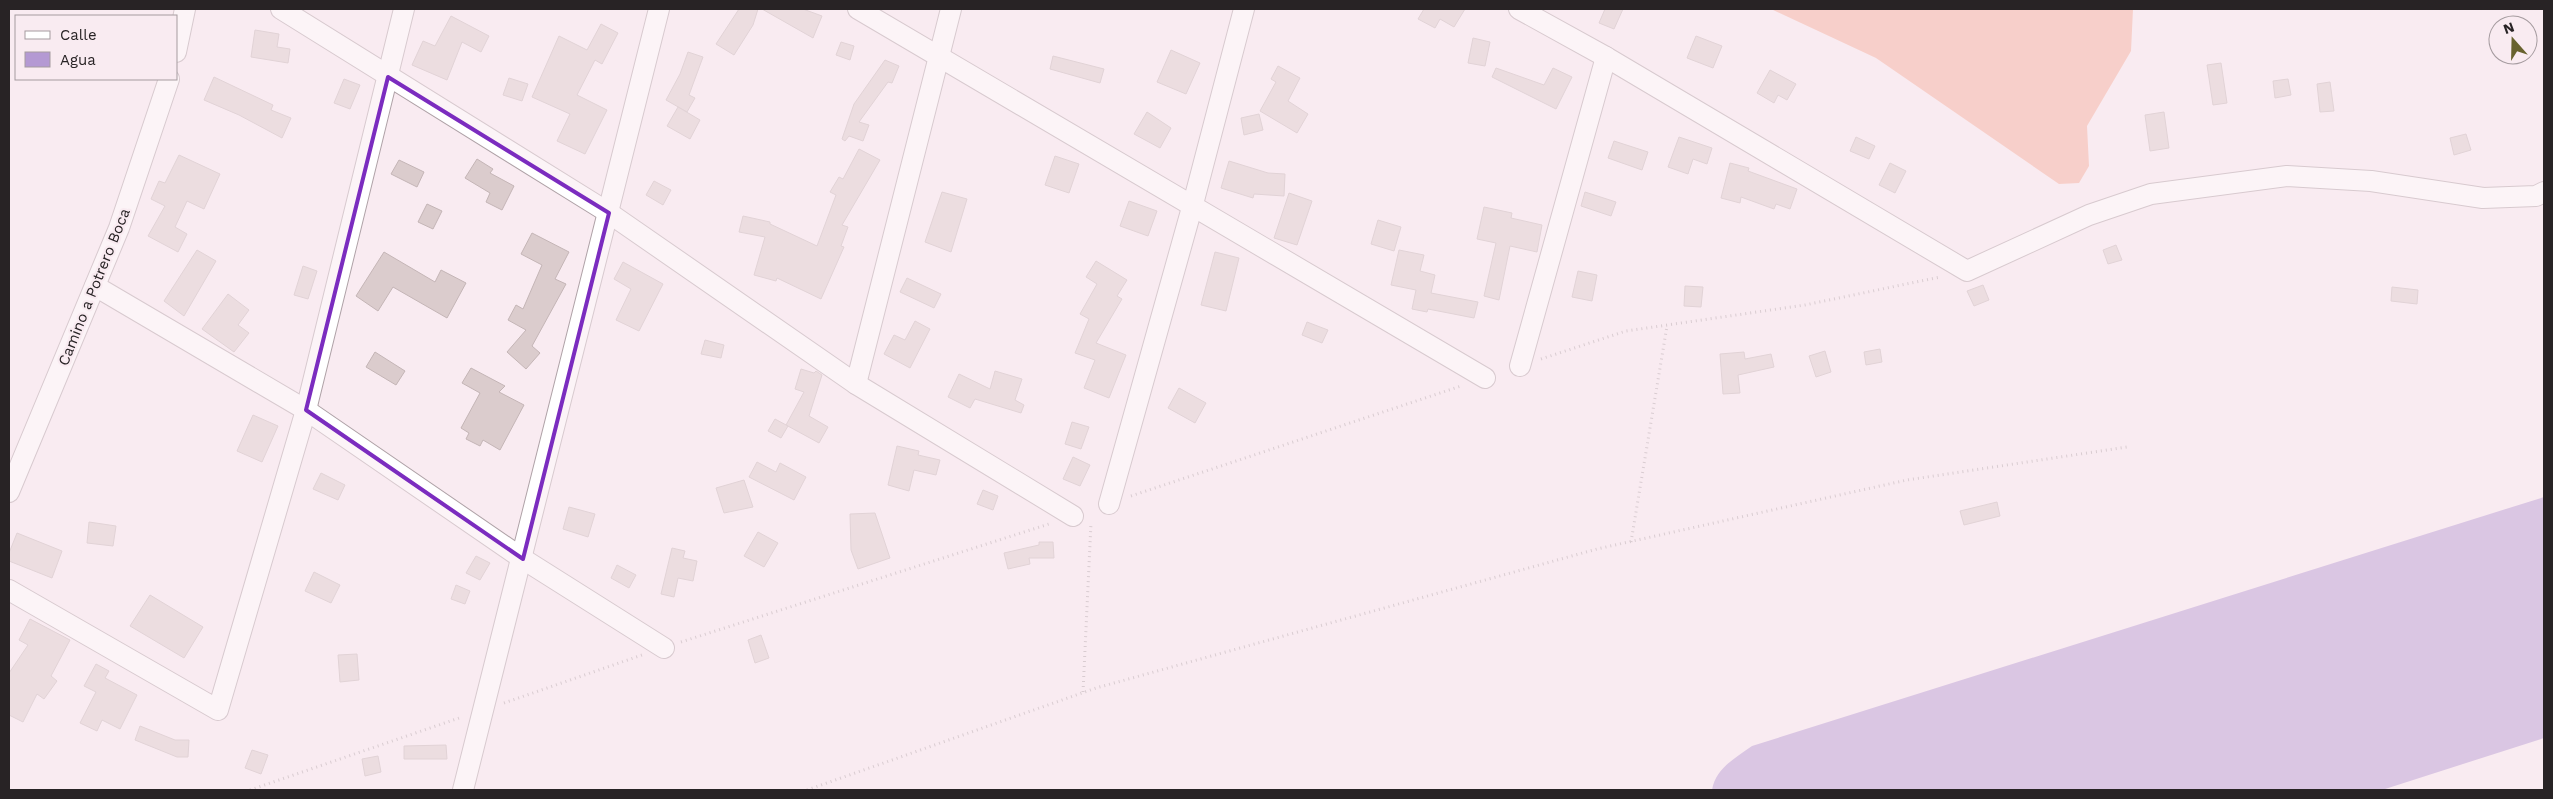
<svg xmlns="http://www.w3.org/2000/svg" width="2553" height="799" viewBox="0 0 2553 799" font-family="'Work Sans',sans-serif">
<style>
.forest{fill:#f4ae9b}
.water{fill:#b499d3}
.building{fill:#dbcccd;stroke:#c4b5b6}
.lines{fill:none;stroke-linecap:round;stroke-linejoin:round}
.street-casing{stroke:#afa2a7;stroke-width:22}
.path{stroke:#b2a7ac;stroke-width:3;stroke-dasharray:1 4;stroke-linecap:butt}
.street{stroke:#fff;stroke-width:20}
.marked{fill:none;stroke:#7b2cbf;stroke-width:4;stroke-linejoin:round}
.labels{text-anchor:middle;stroke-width:4.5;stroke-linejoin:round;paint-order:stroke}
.street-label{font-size:15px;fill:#282325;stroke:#f9ebf1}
</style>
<rect width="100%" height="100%" fill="#f9ebf1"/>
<!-- forest -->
<polygon class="forest" points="1771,9 2133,9 2131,51 2087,126 2089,166 2079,183 2059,184 1876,58"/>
<!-- water -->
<path class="water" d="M2544 497V738L2382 790H1712C1716 768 1734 759 1752 746Z"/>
<!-- building -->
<g class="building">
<polygon points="739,9 758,9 753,25 734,55 716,44"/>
<polygon points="762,9 803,9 822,16 813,38"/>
<polygon points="1424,9 1465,9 1454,27 1440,19 1435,28 1418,19"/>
<polygon points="1605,9 1623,9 1614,29 1599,23"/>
<polygon points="451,16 489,36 481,52 462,42 447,80 412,65 423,41 435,46"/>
<polygon points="601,24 618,33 602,64 595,60 577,95 607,110 585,154 557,141 570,114 532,97 559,36 587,50"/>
<polygon points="255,30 279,34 277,47 290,49 288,63 251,57"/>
<polygon points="1696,36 1722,46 1713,68 1687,58"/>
<polygon points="1473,38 1490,42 1485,66 1468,63"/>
<polygon points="841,42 854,46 850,60 836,55"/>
<polygon points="1171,50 1200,63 1186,94 1157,82"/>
<polygon points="688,52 703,57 689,95 695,98 687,112 666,100 680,74"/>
<polygon points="1053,56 1104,69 1100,83 1050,69"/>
<polygon points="885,60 899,66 892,83 888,82 859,122 869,125 863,141 849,136 845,141 842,139 854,104"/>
<polygon points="2221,63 2227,103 2213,105 2207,65"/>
<polygon points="1278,66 1300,78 1288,101 1308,114 1297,133 1260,111 1276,82 1271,79"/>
<polygon points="1496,68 1544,85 1553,68 1572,77 1556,109 1492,77"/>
<polygon points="1770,70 1796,84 1787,100 1778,95 1774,103 1757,93"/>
<polygon points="214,77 273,105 271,110 291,118 282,138 239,115 204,100"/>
<polygon points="509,78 528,84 522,101 503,95"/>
<polygon points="344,79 360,85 350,109 334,103"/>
<polygon points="2288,79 2291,95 2275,98 2273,81"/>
<polygon points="2330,82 2334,111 2320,112 2317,84"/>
<polygon points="678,107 700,120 690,139 667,126"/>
<polygon points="1147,112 1171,128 1160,148 1134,134"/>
<polygon points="2164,112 2169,148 2150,151 2145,115"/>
<polygon points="1259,114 1263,130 1244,135 1241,118"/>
<polygon points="2466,134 2471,150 2454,155 2450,138"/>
<polygon points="1679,137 1712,148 1707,164 1693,159 1688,174 1668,167"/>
<polygon points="1856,137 1875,146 1869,159 1850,151"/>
<polygon points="1614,141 1648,152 1642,170 1608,158"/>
<polygon points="859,149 880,160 842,225 848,227 841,246 844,247 821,299 777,278 776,281 754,275 765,237 739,232 743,216 770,222 770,224 817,246 836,195 830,192 839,177 843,179"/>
<polygon points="179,155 220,174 204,209 187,201 175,227 187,234 178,252 148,236 165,206 151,199 159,181 165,183"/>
<polygon points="1055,156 1079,164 1069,193 1045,185"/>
<polygon points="477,159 493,169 490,173 514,186 502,210 486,202 490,193 465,178"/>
<polygon points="399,160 424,172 417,187 391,174"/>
<polygon points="1229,161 1268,173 1285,174 1284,196 1254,194 1253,198 1221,188"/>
<polygon points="1730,163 1749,168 1748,171 1797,189 1790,209 1776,204 1774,209 1741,197 1740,203 1721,198"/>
<polygon points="1890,163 1906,171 1895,193 1879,185"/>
<polygon points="654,181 671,190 663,205 646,195"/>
<polygon points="942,192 967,199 951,252 925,242"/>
<polygon points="1585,192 1616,202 1611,216 1581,206"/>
<polygon points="1289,193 1312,201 1297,245 1274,238"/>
<polygon points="1129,201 1157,211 1148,236 1120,226"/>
<polygon points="427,204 442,211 433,229 418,222"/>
<polygon points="1484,207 1512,213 1511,218 1542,225 1537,252 1510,246 1499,300 1484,296 1496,243 1477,239"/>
<polygon points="1378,220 1401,227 1394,251 1371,244"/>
<polygon points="532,233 569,252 555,279 566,284 532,346 540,353 526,369 507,352 526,330 508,320 516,305 523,309 542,265 521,254"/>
<polygon points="2116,245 2122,260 2108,264 2103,250"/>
<polygon points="197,250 216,261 184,316 164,301"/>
<polygon points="1399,250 1424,255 1420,271 1435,275 1431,293 1478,302 1474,318 1428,309 1427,312 1412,309 1416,290 1391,285"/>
<polygon points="384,252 435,282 441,270 466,283 447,318 393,287 378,311 356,296"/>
<polygon points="1215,252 1239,258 1226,311 1201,305"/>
<polygon points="1096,261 1127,280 1117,296 1122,299 1096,343 1126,355 1109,398 1084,388 1095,360 1075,353 1089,319 1080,314 1097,284 1086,277"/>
<polygon points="623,262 663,284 639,331 616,320 631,289 614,279"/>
<polygon points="303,266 317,271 308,299 294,295"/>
<polygon points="1578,271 1597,275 1592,301 1572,297"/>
<polygon points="907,278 941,294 934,308 900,292"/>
<polygon points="1983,285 1989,300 1974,306 1967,291"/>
<polygon points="1685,286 1703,287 1701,307 1684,306"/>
<polygon points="2392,287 2418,290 2417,304 2391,301"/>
<polygon points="228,294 249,310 238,325 249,333 234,352 202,329"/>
<polygon points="915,321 930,329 910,368 884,354 894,335 905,340"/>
<polygon points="1307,322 1328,330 1322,343 1302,335"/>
<polygon points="705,340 724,345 721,358 701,354"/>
<polygon points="1880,349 1882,362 1866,365 1864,352"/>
<polygon points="1825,351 1831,372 1816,377 1809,356"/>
<polygon points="375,352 405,371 396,385 366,367"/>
<polygon points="1744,352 1745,359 1771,354 1774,367 1738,375 1740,393 1723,394 1720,354"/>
<polygon points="471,368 505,386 499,392 524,405 500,450 483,440 480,446 466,439 469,433 461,428 480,393 462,383"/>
<polygon points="801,369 814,373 816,371 822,375 809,416 828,427 819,443 786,425 804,392 795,389"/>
<polygon points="995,371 1022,379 1015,400 1024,405 1021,413 975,399 970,408 948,397 959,374 990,389"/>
<polygon points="1179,388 1206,403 1195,423 1168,408"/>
<polygon points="253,415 278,426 262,462 237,451"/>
<polygon points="775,419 788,426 781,438 768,431"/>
<polygon points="1072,422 1089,427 1081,449 1065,444"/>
<polygon points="897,446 919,451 918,455 940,460 936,475 914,470 909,491 888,485"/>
<polygon points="1073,457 1090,465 1080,486 1063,479"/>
<polygon points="757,462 776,472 780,463 806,477 794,500 749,477"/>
<polygon points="321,473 345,485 338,500 313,489"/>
<polygon points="744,480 753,507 724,513 716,488"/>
<polygon points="983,490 998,496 993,510 977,504"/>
<polygon points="1997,502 2000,516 1964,525 1960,511"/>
<polygon points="569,507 595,514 588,537 563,529"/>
<polygon points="875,513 890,558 858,569 851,550 850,514"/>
<polygon points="89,522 116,526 113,546 87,543"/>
<polygon points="758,532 778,543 764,567 744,556"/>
<polygon points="17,533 62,551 52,578 9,561 9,553"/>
<polygon points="1039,542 1053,542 1054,558 1029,558 1030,564 1008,569 1004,553 1039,545"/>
<polygon points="672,548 685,551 683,558 697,561 693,581 678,578 674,597 661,594"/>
<polygon points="476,556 490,563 480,580 466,573"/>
<polygon points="617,565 636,575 629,588 611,578"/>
<polygon points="314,572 340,585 331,603 305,591"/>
<polygon points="456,585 470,591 465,604 451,599"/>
<polygon points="150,595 203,627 184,658 130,626"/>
<polygon points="30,619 70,640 51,676 57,681 44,699 37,694 23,722 9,715 9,673 28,645 19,640"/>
<polygon points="761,635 769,658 755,663 748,640"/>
<polygon points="357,654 359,680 340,682 338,655"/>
<polygon points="96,664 109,671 105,678 137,695 120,729 102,720 97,731 80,723 96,692 84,686"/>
<polygon points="140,726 175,740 189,740 188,757 177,757 135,740"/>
<polygon points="446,745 447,759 404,759 404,746"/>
<polygon points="252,750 268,755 261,774 245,768"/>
<polygon points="378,756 381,772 365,776 362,759"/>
</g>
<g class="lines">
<defs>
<g id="street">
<polyline points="281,9 609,213 856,384 1073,516"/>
<polyline points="858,9 1485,378"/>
<polyline points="1519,9 1606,57 1967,271 2089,215 2151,194 2287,176 2371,181 2483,198 2536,196 2544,192"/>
<polyline points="176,52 185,9"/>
<polyline points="95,286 306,410 523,559 664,648"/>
<polyline points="1520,366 1606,57"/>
<polyline points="856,384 951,9"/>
<polyline points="9,492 119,228 169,79"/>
<polyline points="1109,504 1193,204 1244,9"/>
<polyline points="9,590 218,710 306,410 404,9"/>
<polyline points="463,790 659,9"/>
</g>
</defs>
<!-- street casing -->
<use href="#street" class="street-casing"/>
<!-- path -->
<g class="path">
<polyline points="1541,359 1626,331 1805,305 1940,277"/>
<polyline points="1131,496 1461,386"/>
<polyline points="1631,542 1667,326"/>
<polyline points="681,642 1049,524"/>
<polyline points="1083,692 1091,523"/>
<polyline points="504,703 642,655"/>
<polyline points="250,790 462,717"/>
<polyline points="807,790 1096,688 1597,549 1907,480 2127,447"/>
</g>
<!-- street -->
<use href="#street" class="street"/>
</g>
<!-- marked area -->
<path d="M0 0H2553V799H0ZM388 77 609 213 523 559 306 410Z" fill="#f9ebf1" fill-opacity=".55" fill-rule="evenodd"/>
<path class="marked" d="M388 77 609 213 523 559 306 410Z"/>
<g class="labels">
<!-- street labels -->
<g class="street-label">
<text transform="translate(94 287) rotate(-68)" y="5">Camino a Potrero Boca</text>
</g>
</g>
<!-- border -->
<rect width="2553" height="799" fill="none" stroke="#282325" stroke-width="20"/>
<!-- legend -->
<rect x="15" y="15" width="162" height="65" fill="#f9ebf1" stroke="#a59b9f"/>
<rect x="25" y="31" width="25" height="8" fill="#ffffff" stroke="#a59b9f"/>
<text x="60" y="40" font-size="15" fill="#282325">Calle</text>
<rect x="25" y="52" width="25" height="15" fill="#b499d3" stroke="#a59b9f"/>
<text x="60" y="65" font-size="15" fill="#282325">Agua</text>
<!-- north arrow -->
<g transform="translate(2513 40) rotate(340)"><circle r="24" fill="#f9ebf1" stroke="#a59b9f"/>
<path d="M0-4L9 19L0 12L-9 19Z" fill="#68622e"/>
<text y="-8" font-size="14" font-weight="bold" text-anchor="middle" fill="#282325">N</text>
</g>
</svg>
